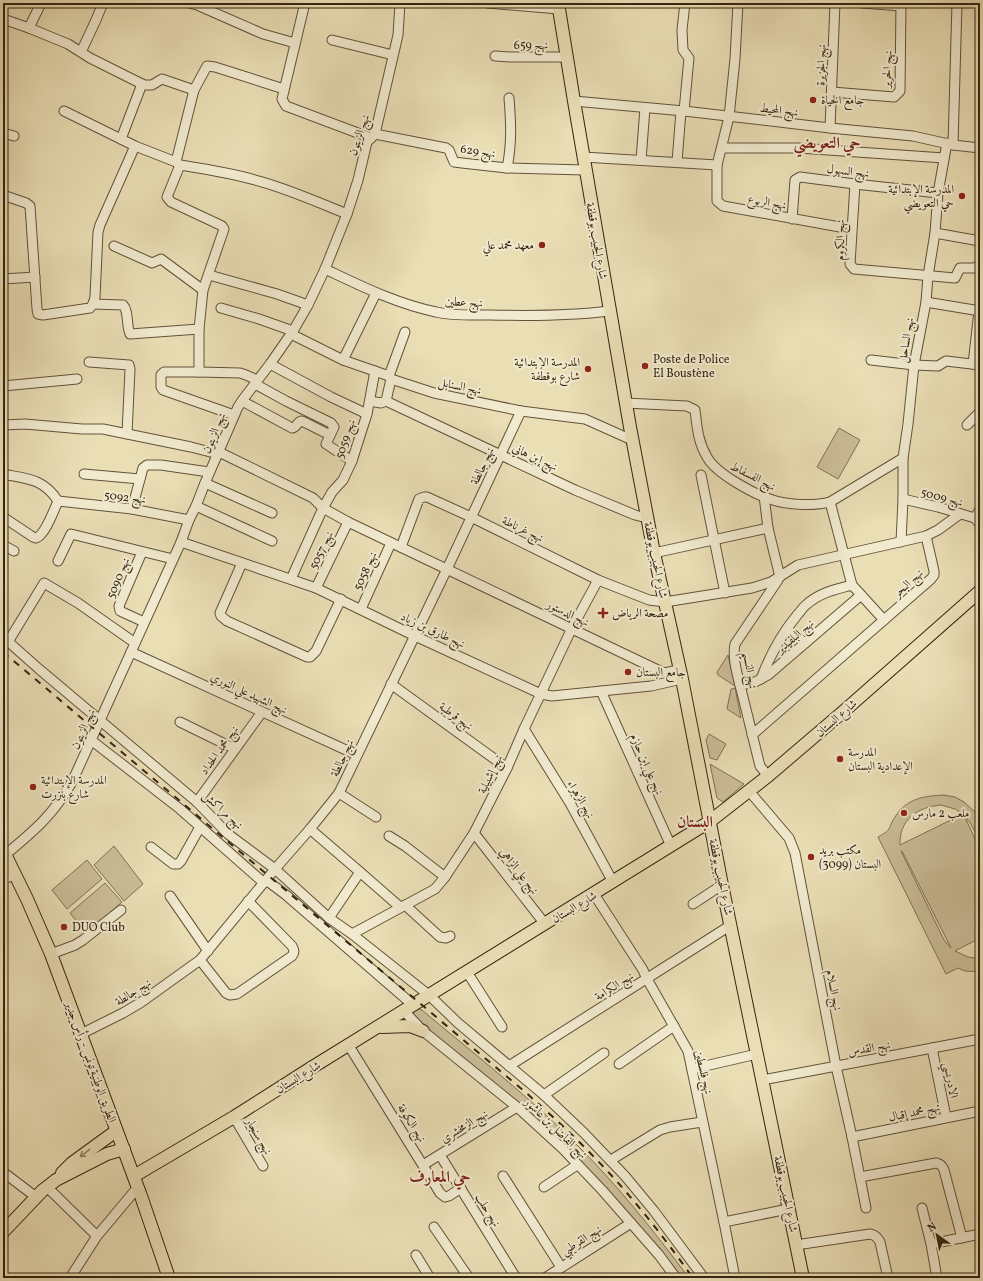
<svg xmlns="http://www.w3.org/2000/svg" width="983" height="1281" viewBox="0 0 983 1281" font-family="Vollkorn,Amiri,serif">
<style>
.green{fill:#cbbe99;stroke:#807155;fill-rule:evenodd}
.lines{fill:none;stroke-linecap:round;stroke-linejoin:round}
.minor-casing{stroke:#62523a;stroke-width:11}
.major-casing{stroke:#352411;stroke-width:14}
.minor{stroke:#f1eacf;stroke-width:9}
.major{stroke:#eadeb5;stroke-width:12}
.rail{stroke:#352411;stroke-width:2;stroke-dasharray:7 7;stroke-linecap:butt}
.oneway{stroke:#908163}
.poi-dot{fill:#8f2418;stroke:#f1eacf;stroke-width:1.5}
.labels{text-anchor:middle;stroke-width:4;stroke-linejoin:round;paint-order:stroke}
.street-label{font-size:12px;fill:#352411;stroke:#f1eacf}
.poi-label{font-size:12px;fill:#352411;stroke:#f1eacf;text-anchor:start}
.district-label{font-size:16px;font-weight:bold;fill:#7a1f14;stroke:#f1eacf}
</style>
<rect width="100%" height="100%" fill="#eadeb5"/>
<filter id="stains"><feTurbulence type="fractalNoise" baseFrequency=".005" numOctaves="4"/><feColorMatrix values="0 0 0 0 .2 0 0 0 0 .09 0 0 0 0 .02 0 0 0 .5 -.17"/></filter>
<radialGradient id="worn" r=".72"><stop offset=".6" stop-color="#630" stop-opacity="0"/><stop offset="1" stop-color="#630" stop-opacity=".3"/></radialGradient>
<!-- green -->
<g class="green">
<polygon points="839,428 860,440 838,479 817,467"/>
<polygon points="728,655 735,686 718,675 717,672"/>
<polygon points="735,688 741,718 727,709 731,689"/>
<polygon points="709,734 726,744 717,760 710,758 706,740"/>
<polygon points="710,764 744,784 723,802 717,798"/>
<path d="M944 795 955 797 964 802 974 811 980 818V842L971 824 964 815 980 850V938L955 951 968 957 980 959V972L965 971 958 968 946 974 878 837C893 829 887 829 895 817 907 798 924 796 944 795ZM941 805 955 809 963 814 900 845C899 820 917 807 941 805ZM901 851H902L951 948 944 940Z"/>
<polygon points="114,846 143,884 124,901 94,865"/>
<polygon points="87,860 102,879 67,909 52,890"/>
<polygon points="105,883 122,902 86,933 70,913"/>
<path d="M418 1009 422 1010C473 1053 526 1094 573 1141 616 1183 653 1230 689 1278H680L630 1217 413 1018V1012Z"/>
</g>
<g class="lines">
<defs>
<g id="minor">
<polyline points="189,3 197,5 263,34 295,43"/>
<polyline points="487,3 559,9"/>
<polyline points="738,3 735,59 729,117 717,165 717,201 723,206 851,229"/>
<polyline points="862,3 901,6"/>
<polyline points="304,7 282,99 286,106 371,138"/>
<polyline points="3,19 29,28 68,44 90,58 144,85 152,85 162,79 194,90"/>
<polyline points="29,28 41,3"/>
<polyline points="332,40 393,55"/>
<polyline points="81,52 96,20 103,3"/>
<polyline points="495,56 511,57 567,57"/>
<polyline points="832,92 894,97 900,91 901,3"/>
<polyline points="574,101 684,111 830,128 913,136 953,145 980,148"/>
<path d="M64 111 135 146 176 162 180 165C205 169 231 173 255 180 287 188 317 202 347 214"/>
<polyline points="684,111 689,58 683,50 682,30 685,3"/>
<polyline points="830,128 835,3"/>
<polyline points="3,133 14,136"/>
<polyline points="375,134 446,148 449,150 454,162 462,163 507,168 585,170"/>
<polyline points="121,139 142,84"/>
<polyline points="953,145 957,3"/>
<polyline points="722,148 799,148 944,158"/>
<polyline points="583,157 717,165"/>
<polyline points="641,160 645,108"/>
<polyline points="176,162 194,90 207,66 215,67 284,89"/>
<polyline points="677,162 681,111"/>
<polyline points="180,165 167,197 171,202 218,224 222,226 224,229 203,290 199,329 199,372"/>
<path d="M507 168C512 144 511 122 509 98"/>
<polyline points="855,184 850,264 854,269 955,278 960,268 974,268 980,265"/>
<polyline points="3,195 26,203 30,206 37,309 38,314 43,315 90,308 93,304 95,297 98,232 100,225 135,146"/>
<polyline points="792,219 795,180 800,177 855,184 938,193"/>
<polyline points="935,233 980,241"/>
<polyline points="114,246 152,263 161,259 203,290"/>
<path d="M325 269C361 286 397 304 436 312 453 316 472 315 490 315 530 316 570 316 609 311"/>
<polyline points="209,275 277,294 308,305"/>
<polyline points="3,279 35,277"/>
<polyline points="926,302 980,311"/>
<path d="M93 304 123 305C129 311 126 325 130 334L199 329"/>
<polyline points="221,308 259,319 293,331"/>
<polyline points="291,334 343,360 389,376 391,379 434,393 521,411 585,419 632,440"/>
<polyline points="343,360 376,293"/>
<polyline points="871,360 914,365 938,366 946,361 980,365"/>
<polyline points="89,362 129,365 130,369 127,434"/>
<polyline points="270,364 331,397 367,414"/>
<polyline points="973,364 979,311"/>
<polyline points="389,376 405,332"/>
<polyline points="255,384 286,401 331,423 334,427 326,444 352,461"/>
<polyline points="3,386 77,379"/>
<path d="M242 401 292 428C297 428 297 421 302 421L330 435"/>
<polyline points="370,401 381,403 386,401 575,490 635,515 647,518"/>
<polyline points="386,401 391,379"/>
<path d="M625 403 687 406 695 410C697 427 698 442 707 457 716 474 757 496 776 501 791 505 815 506 830 502L903 458"/>
<polyline points="234,415 163,390 161,387 161,375 164,372 199,372 240,373 246,375 257,380"/>
<polyline points="3,425 25,424 82,429 103,429 191,447 218,454"/>
<polyline points="967,425 980,412"/>
<polyline points="219,452 313,498 323,508 348,522 658,670 665,673 680,669"/>
<path d="M3 474C27 479 43 478 58 501"/>
<polyline points="84,474 140,479"/>
<polyline points="701,475 725,593"/>
<polyline points="205,483 272,513"/>
<polyline points="764,496 768,528 780,577"/>
<polyline points="903,499 938,507 968,516 975,518 980,524"/>
<polyline points="58,501 132,509 189,520"/>
<polyline points="830,502 852,585 884,620"/>
<polyline points="196,506 272,541"/>
<polyline points="132,509 143,468 147,465 161,465 209,472"/>
<path d="M3 517 33 537 36 538C45 535 54 510 58 501"/>
<polyline points="975,518 980,509"/>
<polyline points="926,536 938,530 960,514"/>
<polyline points="181,542 316,588 415,636 541,694 552,696 651,686 682,679"/>
<polyline points="901,542 903,499 903,458 908,424 914,365 926,302 928,276 935,233 938,193 947,143"/>
<polyline points="3,545 14,551"/>
<polyline points="401,547 419,499 424,497 427,497 471,517 598,580 649,600 665,602 752,588 771,582 798,565 926,536 934,571 934,575 931,579 752,735"/>
<polyline points="142,552 119,606 120,611 144,622"/>
<polyline points="654,553 768,528"/>
<polyline points="58,561 71,534 173,559"/>
<polyline points="242,563 220,613 221,616 227,621 307,657 310,657 316,651 341,599"/>
<polyline points="291,579 323,508 332,492 343,480 352,461 367,414 375,371"/>
<polyline points="316,588 348,522"/>
<polyline points="361,609 391,543"/>
<polyline points="787,629 805,643"/>
<polyline points="3,637 39,669 197,802 228,834 275,869 329,918 352,934 430,996 458,1023 544,1095 584,1133 625,1176 654,1211 704,1278"/>
<polyline points="8,642 44,583 78,603 135,643"/>
<polyline points="131,652 357,755"/>
<path d="M761 679C770 655 782 633 798 614 801 611 803 607 806 605 819 593 836 589 852 585"/>
<polyline points="391,684 507,768"/>
<polyline points="740,685 755,682 768,675 861,595"/>
<polyline points="601,691 671,846"/>
<polyline points="180,722 235,749"/>
<polyline points="524,729 570,803 613,882"/>
<polyline points="91,740 180,809 264,883"/>
<path d="M768 776 760 766C754 742 748 717 742 693 738 677 732 659 735 644L778 580"/>
<polyline points="749,791 789,838 795,853 836,1066 852,1137 866,1208"/>
<polyline points="339,793 376,817"/>
<polyline points="197,802 262,712"/>
<polyline points="310,829 360,872 400,907"/>
<polyline points="474,833 545,924"/>
<polyline points="389,836 405,846 445,877"/>
<polyline points="151,847 173,864 178,864 181,861 200,827"/>
<path d="M5 855C34 831 53 815 72 782L181 542 189 520 196 506 205 483 238 407 244 398 270 364 293 331 308 305 325 269 347 214 358 180 367 142 375 134 398 35 400 3"/>
<polyline points="3,880 14,874"/>
<polyline points="266,880 286,895 413,1005"/>
<polyline points="594,894 643,970 647,979 688,1051 724,1222 735,1278"/>
<polyline points="170,896 208,951"/>
<polyline points="693,904 722,885"/>
<polyline points="405,905 440,937 446,938 450,936"/>
<polyline points="329,918 360,872"/>
<polyline points="352,934 435,889 445,877 474,833 507,768 524,729 572,628 598,580"/>
<polyline points="51,954 75,945 83,940 121,910"/>
<path d="M200 960 226 993 230 995 237 994 292 956C295 952 294 950 292 946L248 901"/>
<polyline points="467,972 502,1027"/>
<polyline points="404,1011 423,1031 517,1107 563,1149 602,1190 659,1255 676,1278"/>
<polyline points="81,1034 123,1013 140,1003 200,960 275,869 310,829 339,793 447,569 521,411"/>
<polyline points="349,1046 440,1193 445,1197 449,1196 461,1188"/>
<polyline points="932,1048 946,1117"/>
<polyline points="619,1064 674,1026"/>
<polyline points="509,1066 731,925"/>
<polyline points="692,1069 757,1054"/>
<polyline points="762,1080 980,1039"/>
<polyline points="544,1095 604,1053"/>
<polyline points="234,1117 263,1166"/>
<polyline points="852,1137 980,1111"/>
<polyline points="440,1155 516,1278"/>
<polyline points="611,1160 660,1130 670,1127 702,1122"/>
<polyline points="423,1165 517,1107"/>
<polyline points="3,1172 36,1197"/>
<polyline points="503,1176 561,1267"/>
<path d="M860 1177 936 1163C941 1164 942 1166 944 1170L962 1238"/>
<polyline points="47,1187 97,1236"/>
<polyline points="544,1187 577,1165"/>
<polyline points="922,1208 931,1244"/>
<polyline points="724,1222 788,1209"/>
<polyline points="434,1227 469,1278"/>
<path d="M796 1245 870 1234C875 1235 877 1237 880 1242L888 1278"/>
<polyline points="416,1255 430,1278"/>
<polyline points="70,1278 97,1236 138,1187"/>
<polyline points="545,1278 631,1223"/>
<polyline points="937,1278 931,1244 980,1234"/>
</g>
<g id="major">
<polyline points="558,3 574,101 630,427 654,553 682,679 722,885 803,1278"/>
<polyline points="3,850 27,899 51,954 141,1196 169,1278"/>
<polyline points="382,1027 410,1026 423,1031"/>
<polyline points="62,1173 72,1163 116,1131"/>
<polyline points="134,1176 234,1117 311,1068 709,822 768,776 844,711 980,591"/>
<polyline points="3,1232 42,1191 56,1180 107,1154 124,1149"/>
</g>
</defs>
<!-- minor casing -->
<use href="#minor" class="minor-casing"/>
<!-- major casing -->
<use href="#major" class="major-casing"/>
<!-- minor -->
<use href="#minor" class="minor"/>
<!-- major -->
<use href="#major" class="major"/>
<!-- rail -->
<path class="rail" d="M3 652 524 1091C548 1112 572 1134 595 1158 631 1195 663 1236 693 1278"/>
</g>
<!-- one-way arrows -->
<defs><path id="oneway-shaft" d="M-6 0H5M1.5-3L5.5 0L1.5 3" fill="none" stroke-width="1.6" stroke-linecap="round" stroke-linejoin="round"/></defs>
<use class="oneway" href="#oneway-shaft" transform="translate(85 1153) rotate(142)"/>
<!-- markers -->
<g class="poi-dot">
<circle cx="813" cy="100" r="4"/>
<circle cx="962" cy="196" r="4"/>
<circle cx="542" cy="245" r="4"/>
<circle cx="645" cy="366" r="4"/>
<circle cx="588" cy="369" r="4"/>
<path d="M601 607h4v4h4v4h-4v4h-4v-4h-4v-4h4z"/>
<circle cx="628" cy="672" r="4"/>
<circle cx="840" cy="759" r="4"/>
<circle cx="33" cy="787" r="4"/>
<circle cx="904" cy="813" r="4"/>
<circle cx="811" cy="857" r="4"/>
<circle cx="64" cy="927" r="4"/>
</g>
<g class="labels">
<!-- street labels -->
<g class="street-label">
<text x="531" y="49">نهج 659</text>
<text transform="translate(821 65) rotate(-88)" y="4">نهج الجزيرة</text>
<text transform="translate(887 69) rotate(-86)" y="4">نهج الحرير</text>
<text transform="translate(779 110) rotate(7)" y="4">نهج المحيط</text>
<text transform="translate(359 135) rotate(-71)" y="4">نهج الزيتون</text>
<text transform="translate(478 151) rotate(9)" y="4">نهج 629</text>
<text transform="translate(848 171) rotate(7)" y="4">نهج السهول</text>
<text transform="translate(767 202) rotate(10)" y="4">نهج الربوع</text>
<text transform="translate(840 240) rotate(-89)" y="4">نهج الكروم</text>
<text transform="translate(597 241) rotate(80)" y="4">شارع الحبيب بوقطفة</text>
<text transform="translate(464 302) rotate(3)" y="4">نهج عطين</text>
<text transform="translate(906 340) rotate(-80)" y="4">نهج الساحل</text>
<text transform="translate(460 386) rotate(12)" y="4">نهج السنابل</text>
<text transform="translate(214 433) rotate(-67)" y="4">نهج الزيتون</text>
<text transform="translate(345 439) rotate(-71)" y="4">نهج 5059</text>
<text transform="translate(535 457) rotate(25)" y="4">نهج إبن هاني</text>
<text transform="translate(482 466) rotate(-64)" y="4">نهج جالطة</text>
<text transform="translate(753 476) rotate(27)" y="4">نهج الفسفاط</text>
<text transform="translate(125 497) rotate(7)" y="4">نهج 5092</text>
<text transform="translate(942 497) rotate(15)" y="4">نهج 5009</text>
<text transform="translate(523 529) rotate(26)" y="4">نهج غرناطة</text>
<text transform="translate(321 550) rotate(-64)" y="4">نهج 5057</text>
<text transform="translate(656 560) rotate(78)" y="4">شارع الحبيب بوقطفة</text>
<text transform="translate(365 571) rotate(-65)" y="4">نهج 5058</text>
<text transform="translate(118 578) rotate(-67)" y="4">نهج 5090</text>
<text transform="translate(908 583) rotate(-42)" y="4">نهج البحر</text>
<text transform="translate(568 613) rotate(26)" y="4">نهج الدستور</text>
<text transform="translate(433 630) rotate(25)" y="4">نهج طارق بن زياد</text>
<text transform="translate(795 636) rotate(-41)" y="4">نهج البلفيدير</text>
<text transform="translate(750 670) rotate(80)" y="4">نهج النسيم</text>
<text transform="translate(249 693) rotate(25)" y="4">نهج الشهيد علي النوري</text>
<text transform="translate(456 716) rotate(36)" y="4">نهج قرطبة</text>
<text transform="translate(836 718) rotate(-41)" y="4">شارع البستان</text>
<text transform="translate(83 729) rotate(-66)" y="4">نهج الزيتون</text>
<text transform="translate(219 750) rotate(-54)" y="4">نهج محمد الحداد</text>
<text transform="translate(342 758) rotate(-65)" y="4">نهج جالطة</text>
<text transform="translate(647 764) rotate(66)" y="4">نهج علي ابن حازم</text>
<text transform="translate(490 774) rotate(-64)" y="4">نهج إشبيلية</text>
<text transform="translate(581 799) rotate(60)" y="4">نهج الزهراء</text>
<text transform="translate(223 810) rotate(43)" y="4">نهج مراكش</text>
<text transform="translate(519 871) rotate(52)" y="4">نهج علي الزاهي</text>
<text transform="translate(721 877) rotate(78)" y="4">شارع الحبيب بوقطفة</text>
<text transform="translate(574 907) rotate(-31)" y="4">شارع البستان</text>
<text transform="translate(614 986) rotate(-32)" y="4">نهج الكرامة</text>
<text transform="translate(834 990) rotate(79)" y="4">نهج السلام</text>
<text transform="translate(133 992) rotate(-32)" y="4">نهج جالطة</text>
<text transform="translate(869 1048) rotate(-10)" y="4">نهج القدس</text>
<text transform="translate(91 1062) rotate(70)" y="4">الطريق الوطنية تونس - رأس جدير</text>
<text transform="translate(704 1072) rotate(77)" y="4">نهج فلسطين</text>
<text transform="translate(298 1077) rotate(-32)" y="4">شارع البستان</text>
<text transform="translate(951 1080) rotate(79)" y="4">الادريسي</text>
<text transform="translate(914 1112) rotate(-12)" y="4">نهج محمد إقبال</text>
<text transform="translate(412 1123) rotate(58)" y="4">نهج الكوفة</text>
<text transform="translate(464 1126) rotate(-31)" y="4">نهج الزمخشري</text>
<text transform="translate(556 1128) rotate(44)" y="4">نهج الفاضل بن عاشور</text>
<text transform="translate(259 1136) rotate(60)" y="4">نهج سنجار</text>
<text transform="translate(786 1194) rotate(78)" y="4">شارع الحبيب بوقطفة</text>
<text transform="translate(488 1210) rotate(58)" y="4">نهج حلب</text>
<text transform="translate(581 1240) rotate(-32)" y="4">نهج القرطبي</text>
</g>
<!-- poi labels -->
<g class="poi-label">
<text x="821" y="104">جامع الحياة</text>
<text x="954" y="193" text-anchor="end">المدرسة الإبتدائية<tspan x="954" dy="14">حي التعويضي</tspan></text>
<text x="534" y="249" text-anchor="end">معهد محمد علي</text>
<text x="653" y="363">Poste de Police<tspan x="653" dy="14">El Boustène</tspan></text>
<text x="580" y="366" text-anchor="end">المدرسة الإبتدائية<tspan x="580" dy="14">شارع بوقطفة</tspan></text>
<text x="612" y="617">مصحة الرياض</text>
<text x="636" y="676">جامع البستان</text>
<text x="848" y="756">المدرسة<tspan x="848" dy="14">الإعدادية البستان</tspan></text>
<text x="41" y="784">المدرسة الإبتدائية<tspan x="41" dy="14">شارع بنزرت</tspan></text>
<text x="912" y="817">ملعب 2 مارس</text>
<text x="819" y="854">مكتب بريد<tspan x="819" dy="14">البستان (3099)</tspan></text>
<text x="72" y="931">DUO Club</text>
</g>
<!-- district labels -->
<g class="district-label">
<text x="827" y="148">حي التعويضي</text>
<text x="695" y="827">البستان</text>
<text x="440" y="1182">حي المعارف</text>
</g>
</g>
<!-- margin -->
<rect width="983" height="1281" fill="none" stroke="#eadeb5" stroke-width="16"/>
<rect x="4" y="4" width="975" height="1273" fill="none" stroke="#352411" stroke-width="2"/>
<rect x="8" y="8" width="967" height="1265" fill="none" stroke="#352411"/>
<!-- north arrow -->
<g transform="translate(937 1235) rotate(327)" stroke="#f1eacf" stroke-width="3" paint-order="stroke">
<path d="M0-3L7 15L0 10L-7 15Z" fill="#352411"/>
<text y="-6" font-size="11" font-weight="bold" text-anchor="middle" fill="#352411">N</text>
</g>
<rect width="100%" height="100%" filter="url(#stains)"/>
<rect width="100%" height="100%" fill="url(#worn)"/>
</svg>
